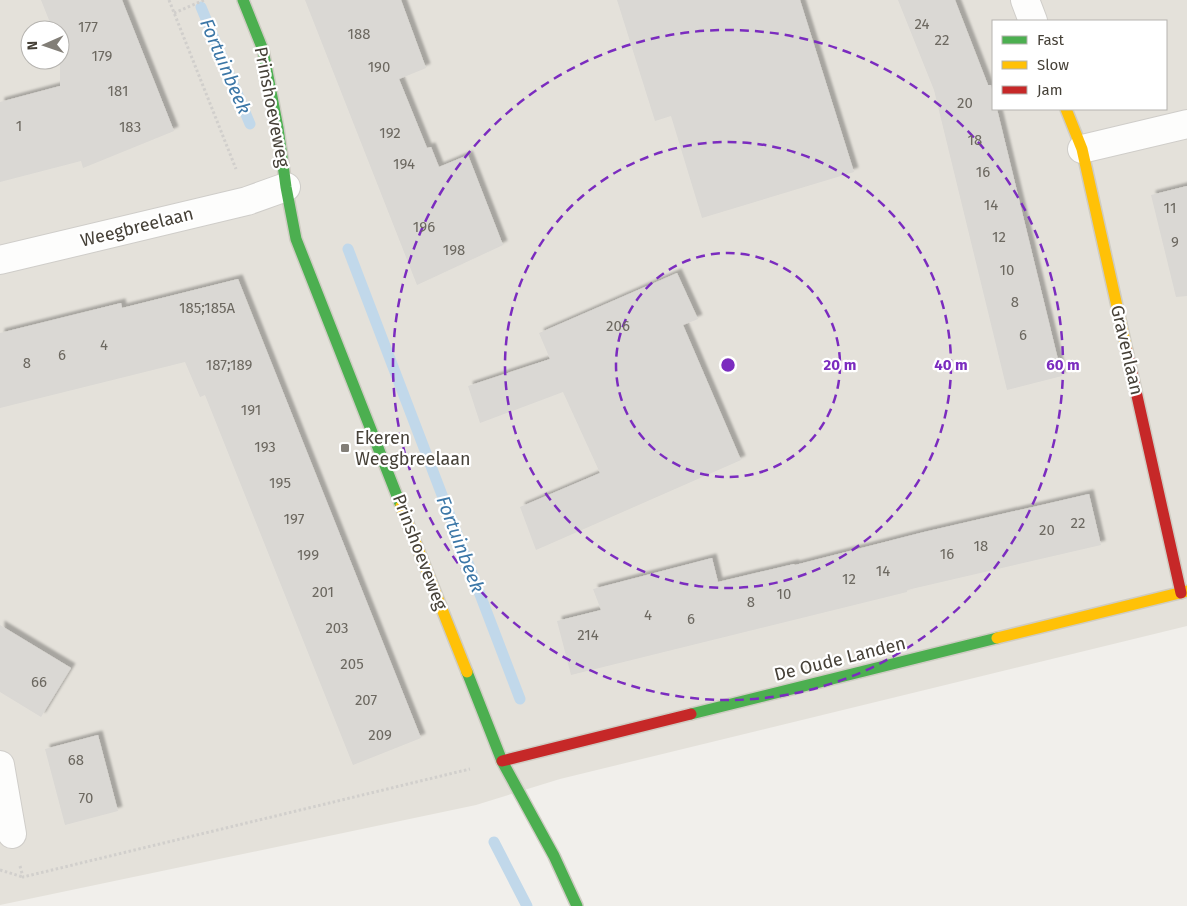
<svg xmlns="http://www.w3.org/2000/svg" width="1187" height="906" viewBox="0 0 1187 906" font-family="'Fira Sans',sans-serif">
<style>
.residential{fill:#e4e1da;fill-rule:evenodd}
.lines{fill:none;stroke-linecap:round;stroke-linejoin:round}
.stream{stroke:#c1d8ea;stroke-width:11}
.building{fill:#dad8d4;filter:url(#shadow)}
.street-casing{stroke:#cfcdc9;stroke-width:30}
.fast-casing{stroke:#cfccc3;stroke-width:14}
.slow-casing{stroke:#cfccc3;stroke-width:14}
.jam-casing{stroke:#cfccc3;stroke-width:14}
.path{stroke:#d1cfcc;stroke-width:3;stroke-dasharray:2.5 2.5;stroke-linecap:butt}
.street{stroke:#fdfdfc;stroke-width:28}
.fast{stroke:#4caf50;stroke-width:11}
.slow{stroke:#ffc107;stroke-width:11}
.jam{stroke:#c62828;stroke-width:11}
.ring{fill:none;stroke:#7b2cbf;stroke-width:2.5;stroke-dasharray:9 6}
.poi-dot{fill:#827e77;stroke:#fff;stroke-width:2}
.labels{text-anchor:middle;stroke-width:4.5;stroke-linejoin:round;paint-order:stroke}
.number-label{font-size:15px;fill:#6c6860}
.street-label{font-size:18px;fill:#464138;stroke:#fff}
.poi-label{font-size:18px;fill:#464138;stroke:#fff;text-anchor:start}
.water-label{font-size:19px;font-style:italic;fill:#3c77a7;stroke:#fff}
.centre{fill:#7b2cbf;stroke:#fff;stroke-width:2.5}
.ring-label{font-size:15px;text-anchor:middle;font-weight:bold;fill:#7b2cbf;stroke:#fff;stroke-width:4.5;stroke-linejoin:round;paint-order:stroke}
</style>
<defs>
<filter id="shadow"><feDropShadow dx="4.5" dy="-4.5" stdDeviation="1" flood-color="#0004"/></filter>
</defs>
<rect width="100%" height="100%" fill="#f1efeb"/>
<!-- residential -->
<path class="residential" d="M0 0H1187V626L560 779 476 805 0 905ZM993 21H1166V109H993ZM30 30H60V60H30Z"/>
<g class="lines">
<!-- stream -->
<g class="stream">
<polyline points="201,7 250,124"/>
<polyline points="348,249 520,699"/>
<polyline points="494,842 527,906"/>
</g>
</g>
<!-- building -->
<g class="building">
<polygon points="41,0 122,0 174,131 83,168 81,161 0,182 0,102 60,86 60,30 53,30"/>
<polygon points="305,0 401,0 426,68 399,79 427,148 431,147 439,167 468,155 503,245 417,285"/>
<polygon points="617,0 800,0 854,172 702,218 671,116 655,121"/>
<polygon points="898,0 955,0 988,85 991,85 993,93 993,109 997,109 1062,376 1007,390 934,90"/>
<polygon points="1187,186 1187,296 1176,297 1151,195"/>
<polygon points="677,273 698,319 683,325 741,460 536,550 520,507 600,473 563,392 480,423 468,386 550,359 539,333"/>
<polygon points="238,279 421,738 353,765 205,395 200,397 185,362 0,408 0,333 121,303 122,308"/>
<polygon points="1089,494 1101,545 907,590 907,592 571,675 557,621 601,610 593,589 712,558 718,582 794,564 795,565 924,532"/>
<polygon points="0,625 71,668 41,717 0,692"/>
<polygon points="98,735 118,811 65,825 45,749"/>
</g>
<g class="lines">
<defs>
<g id="street">
<polyline points="1025,0 1033,21"/>
<polyline points="1082,149 1187,124"/>
<polyline points="0,260 247,201 286,187"/>
<polyline points="0,765 12,834"/>
</g>
<g id="fast">
<polyline points="243,0 263,50 278,128 286,187 296,239 401,506"/>
<polyline points="467,672 502,761 554,856 577,906"/>
<polyline points="691,714 997,638"/>
</g>
<g id="slow">
<polyline points="1066,109 1082,149 1127,351"/>
<polyline points="401,506 467,672"/>
<polyline points="997,638 1187,591"/>
</g>
<g id="jam">
<polyline points="1127,351 1181,593"/>
<polyline points="502,761 691,714"/>
</g>
</defs>
<!-- street casing -->
<use href="#street" class="street-casing"/>
<!-- fast casing -->
<use href="#fast" class="fast-casing"/>
<!-- slow casing -->
<use href="#slow" class="slow-casing"/>
<!-- jam casing -->
<use href="#jam" class="jam-casing"/>
<!-- path -->
<g class="path">
<polyline points="169,0 236,169"/>
<polyline points="174,13 204,0"/>
<polyline points="20,866 23,877 470,769"/>
<polyline points="0,870 23,877"/>
</g>
<!-- street -->
<use href="#street" class="street"/>
<!-- fast -->
<use href="#fast" class="fast"/>
<!-- slow -->
<use href="#slow" class="slow"/>
<!-- jam -->
<use href="#jam" class="jam"/>
</g>
<!-- distance rings -->
<g class="ring">
<circle cx="728" cy="365" r="112"/>
<circle cx="728" cy="365" r="223"/>
<circle cx="728" cy="365" r="335"/>
</g>
<!-- markers -->
<rect class="poi-dot" x="340" y="443" width="10" height="10" rx="2.5"/>
<g class="labels">
<!-- number labels -->
<g class="number-label">
<text x="922" y="29">24</text>
<text x="88" y="32">177</text>
<text x="359" y="39">188</text>
<text x="942" y="45">22</text>
<text x="102" y="61">179</text>
<text x="379" y="72">190</text>
<text x="118" y="96">181</text>
<text x="965" y="108">20</text>
<text x="19" y="131">1</text>
<text x="130" y="132">183</text>
<text x="390" y="138">192</text>
<text x="975" y="145">18</text>
<text x="404" y="169">194</text>
<text x="983" y="177">16</text>
<text x="991" y="210">14</text>
<text x="1170" y="213">11</text>
<text x="424" y="232">196</text>
<text x="999" y="242">12</text>
<text x="1175" y="247">9</text>
<text x="454" y="255">198</text>
<text x="1007" y="275">10</text>
<text x="1015" y="307">8</text>
<text x="207" y="313">185;185A</text>
<text x="618" y="331">206</text>
<text x="1023" y="340">6</text>
<text x="104" y="350">4</text>
<text x="62" y="360">6</text>
<text x="27" y="368">8</text>
<text x="229" y="370">187;189</text>
<text x="251" y="415">191</text>
<text x="265" y="452">193</text>
<text x="280" y="488">195</text>
<text x="294" y="524">197</text>
<text x="1078" y="528">22</text>
<text x="1047" y="535">20</text>
<text x="981" y="551">18</text>
<text x="947" y="559">16</text>
<text x="308" y="560">199</text>
<text x="883" y="576">14</text>
<text x="849" y="584">12</text>
<text x="323" y="597">201</text>
<text x="784" y="599">10</text>
<text x="751" y="607">8</text>
<text x="648" y="620">4</text>
<text x="691" y="624">6</text>
<text x="337" y="633">203</text>
<text x="588" y="640">214</text>
<text x="352" y="669">205</text>
<text x="39" y="687">66</text>
<text x="366" y="705">207</text>
<text x="380" y="740">209</text>
<text x="76" y="765">68</text>
<text x="86" y="803">70</text>
</g>
<!-- street labels -->
<g class="street-label">
<text transform="translate(272 107) rotate(79)" y="6">Prinshoeveweg</text>
<text transform="translate(137 227) rotate(-14)" y="6">Weegbreelaan</text>
<text transform="translate(1127 350) rotate(77)" y="6">Gravenlaan</text>
<text transform="translate(420 552) rotate(69)" y="6">Prinshoeveweg</text>
<text transform="translate(840 659) rotate(-14)" y="6">De Oude Landen</text>
</g>
<!-- poi labels -->
<g class="poi-label">
<text x="355" y="444">Ekeren<tspan x="355" dy="21">Weegbreelaan</tspan></text>
</g>
<!-- water labels -->
<g class="water-label">
<text transform="translate(226 66) rotate(67)" y="7">Fortuinbeek</text>
<text transform="translate(461 544) rotate(69)" y="7">Fortuinbeek</text>
</g>
</g>
<circle cx="728" cy="365" r="8" class="centre"/>
<g class="ring-label">
<text x="840" y="370">20 m</text>
<text x="951" y="370">40 m</text>
<text x="1063" y="370">60 m</text>
</g>
<!-- legend -->
<rect x="992" y="20" width="175" height="90" fill="#ffffff" stroke="#b5b3af"/>
<rect x="1002" y="36" width="25" height="8" fill="#4caf50" stroke="#b5b3af"/>
<text x="1037" y="45" font-size="15" fill="#464138">Fast</text>
<rect x="1002" y="61" width="25" height="8" fill="#ffc107" stroke="#b5b3af"/>
<text x="1037" y="70" font-size="15" fill="#464138">Slow</text>
<rect x="1002" y="86" width="25" height="8" fill="#c62828" stroke="#b5b3af"/>
<text x="1037" y="95" font-size="15" fill="#464138">Jam</text>
<!-- north arrow -->
<g transform="translate(45 45) rotate(268)"><circle r="24" fill="#ffffff" stroke="#b5b3af"/>
<path d="M0-4L9 19L0 12L-9 19Z" fill="#827e77"/>
<text y="-8" font-size="14" font-weight="bold" text-anchor="middle" fill="#464138">N</text>
</g>
</svg>
